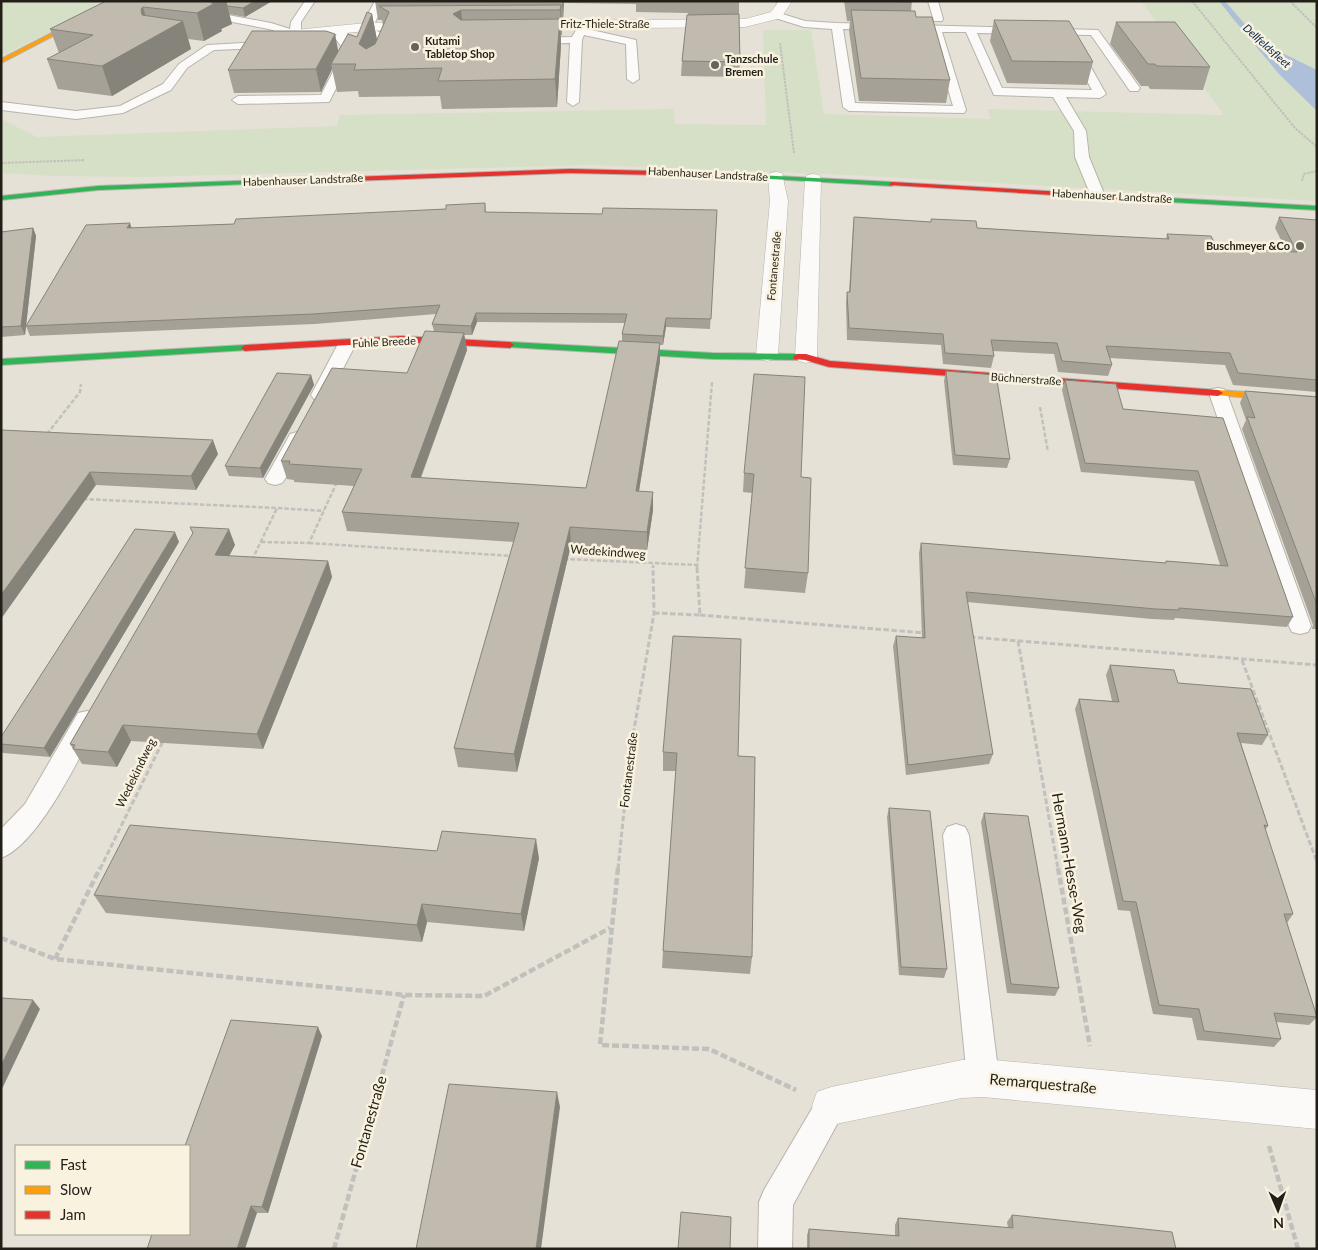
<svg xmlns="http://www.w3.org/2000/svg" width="1318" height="1250" viewBox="0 0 1318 1250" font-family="Lato,sans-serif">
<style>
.green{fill:#d6e0c6}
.water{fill:#aebfd9}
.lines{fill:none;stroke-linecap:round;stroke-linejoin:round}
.stream{fill:#aebfd9;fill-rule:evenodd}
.lane-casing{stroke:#b7b4ac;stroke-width:2}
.street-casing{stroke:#b7b4ac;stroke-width:1}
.fast-casing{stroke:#b7b4ac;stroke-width:2}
.slow-casing{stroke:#b7b4ac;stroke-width:2}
.jam-casing{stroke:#b7b4ac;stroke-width:2}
.path-far3{stroke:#c1c0bd;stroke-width:2;stroke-dasharray:2.5 1;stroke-linecap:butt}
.path-far2{stroke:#c1c0bd;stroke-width:2.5;stroke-dasharray:4.5 2;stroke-linecap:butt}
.path-far1{stroke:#c1c0bd;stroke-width:3;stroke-dasharray:5.5 2.5;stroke-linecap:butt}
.path{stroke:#c1c0bd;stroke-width:4.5;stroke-dasharray:7 3;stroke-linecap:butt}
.lane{fill:#fbfaf9;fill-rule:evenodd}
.street{fill:#fbfaf9;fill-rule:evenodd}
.fast{fill:#30b455;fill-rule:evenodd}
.slow{fill:#ff9f0a;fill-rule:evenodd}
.jam{fill:#e5322d;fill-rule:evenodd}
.wall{fill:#a5a196;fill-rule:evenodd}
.shaded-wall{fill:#86837a}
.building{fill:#c0bbae;stroke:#86837a}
.poi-dot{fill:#66635b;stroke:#f9f2de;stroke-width:2}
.labels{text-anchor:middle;stroke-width:5;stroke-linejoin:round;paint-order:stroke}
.far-street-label{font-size:11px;fill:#221f18;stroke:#f9f2de}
.far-poi-label{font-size:11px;font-weight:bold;fill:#221f18;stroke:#f9f2de;text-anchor:start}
.far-water-label{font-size:11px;font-style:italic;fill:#062657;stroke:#f9f2de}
.street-label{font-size:12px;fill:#221f18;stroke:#f9f2de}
.near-street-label{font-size:15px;fill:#221f18;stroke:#f9f2de}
</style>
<rect width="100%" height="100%" fill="#e5e1d7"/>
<!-- green -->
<g class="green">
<polygon points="1,1 101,1 70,22 1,56"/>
<polygon points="1141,1 1317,1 1317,201 850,175 593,165 140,177 52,176 1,173 1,119 37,137 337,126 340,115 674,109 675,124 766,125 763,30 811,30 824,114 991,119 987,109 1224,115"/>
</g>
<!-- water -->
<polygon class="water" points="1249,38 1262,38 1272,48 1317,70 1317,111 1279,74"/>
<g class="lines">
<!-- stream -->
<path class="stream" d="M1219 1H1225L1256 37 1268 47V49C1256 50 1228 12 1219 1Z"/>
<defs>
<g id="lane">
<polygon points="305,1 315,1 301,22 301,34 295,37 269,29 201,16 196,13 201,10 271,23 290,29 291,22"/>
<polygon points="375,1 385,1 372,29 391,37 382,60 376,63 370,60 379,39 363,33 361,27"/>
<polygon points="928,1 938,1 943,19 942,21 934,21"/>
<path d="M776 12 805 21 837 23 1098 30 1140 88 1138 91H1130L1091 35 977 33 1002 88 1092 90 1069 48 1075 45 1079 46 1106 94 1100 98 1066 97 1086 131 1089 157 1105 196 1098 200 1091 196 1075 157 1074 131 1053 97 994 95 966 32H942L966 110 964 113 849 111 843 107 832 29 804 27 772 17V13ZM843 29 931 31 953 106 855 103Z"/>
<polygon points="583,24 587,25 587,29 636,40 639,79 633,83 627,79 626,44 584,35 582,40 579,102 573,106 567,102 570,43 530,44 524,41 530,38 572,37 579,25"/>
<polygon points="343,26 348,29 347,38 356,50 329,102 238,104 232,100 238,96 321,95 344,50 335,38 338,29"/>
<polygon points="272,38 276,39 276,43 261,48 214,50 187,68 171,90 123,113 76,119 1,110 1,102 76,111 120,106 163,84 179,64 207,45 260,42"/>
<polygon points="347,339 353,340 356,344 329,395 326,399 314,399 311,395 338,344 341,340"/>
<polygon points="1218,388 1224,389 1227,393 1311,626 1308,632 1300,634 1292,632 1289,626 1209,393 1212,389"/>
<polygon points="297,432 304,434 306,438 285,479 282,483 275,485 268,483 265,479 288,438 290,434"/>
<path d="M87 711 96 713 99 720C81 755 38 845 1 858V829L25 804 78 713Z"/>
<polygon points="956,824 965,827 969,835 999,1078 994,1089 983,1094 972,1089 967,1078 943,835 947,827"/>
<polygon points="831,1090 842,1095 847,1106 793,1205 792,1249 758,1249 759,1202 764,1190 820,1095"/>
</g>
<g id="street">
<polygon points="779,1 792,1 781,18 745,27 524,29 517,25 524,21 745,19 771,12"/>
<polygon points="419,22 424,23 426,26 424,29 366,31 295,38 288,34 295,30 366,23"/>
<polygon points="776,172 782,173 788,201 778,355 774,359 767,361 760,359 756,355 770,201 768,177 770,173"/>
<polygon points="813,174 819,175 821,179 817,357 813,361 806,363 799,361 795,357 805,179 807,175"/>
<polygon points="983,1059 1317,1090 1317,1129 983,1097 962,1098 831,1125 817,1120 812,1106 817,1092 831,1087 962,1060"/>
</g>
<g id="fast">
<polygon points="701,172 892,182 895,184 892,186 699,175 699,173"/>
<polygon points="350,177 353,179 352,180 98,190 1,200 1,196 98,186"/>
<polygon points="1148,197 1317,206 1317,210 1151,201 1148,201"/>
<polygon points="510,342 713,353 797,354 801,357 797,360 713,359 507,347 506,345"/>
<polygon points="245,345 248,346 248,350 1,365 1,359"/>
</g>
<g id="slow">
<polygon points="114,1 120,1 1,63 1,59"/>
<polygon points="1218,390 1317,397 1317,403 1215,395 1213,393"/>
</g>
<g id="jam">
<polygon points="570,169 701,172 704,174 701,176 570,173 350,181 347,179 350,177"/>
<polygon points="892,182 1151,197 1155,199 1151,201 890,185 889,184"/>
<polygon points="401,336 510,342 514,345 510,348 401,342 245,351 241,348 245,345"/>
<polygon points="806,354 830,361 1218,390 1223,393 1218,396 829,367 805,360 794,359 793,357 797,354"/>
</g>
</defs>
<!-- lane casing -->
<use href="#lane" class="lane-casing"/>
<!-- street casing -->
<use href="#street" class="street-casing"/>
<!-- fast casing -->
<use href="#fast" class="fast-casing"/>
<!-- slow casing -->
<use href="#slow" class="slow-casing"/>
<!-- jam casing -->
<use href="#jam" class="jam-casing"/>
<!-- path-far3 -->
<g class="path-far3">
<polyline points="1192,1 1295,128 1317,147"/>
<polyline points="1290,1 1317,28"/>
<polyline points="780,43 794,153"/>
<polyline points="1,163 85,160"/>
<polyline points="1302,181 1304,174 1317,171"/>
</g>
<!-- path-far2 -->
<g class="path-far2">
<polyline points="1040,407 1048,452"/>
<polyline points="47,434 80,392 81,384"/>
<polyline points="83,499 277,508"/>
<polyline points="261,542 309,543 337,482"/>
<polyline points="309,543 513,556"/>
<polyline points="564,559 697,565"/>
<polyline points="252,560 277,508 324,511"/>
<polyline points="653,565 653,568"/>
<polyline points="697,568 712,382"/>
</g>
<!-- path-far1 -->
<g class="path-far1">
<polyline points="654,613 700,615 697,567"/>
<polyline points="700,615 926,633"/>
<polyline points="970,637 1317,665"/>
<polyline points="1018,641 1058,869"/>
<polyline points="1242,660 1317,862"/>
<polyline points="100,869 163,741"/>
<polyline points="618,869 630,753 654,613 653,567"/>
</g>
<!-- path -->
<g class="path">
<polyline points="618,868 600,1045 709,1049 796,1090"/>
<polyline points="1058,868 1090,1046"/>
<polyline points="1,938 55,959 404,995 484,996 610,928"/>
<polyline points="55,959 100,868"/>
<polyline points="1269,1146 1298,1249"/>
<polyline points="334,1249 404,995"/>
</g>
<!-- lane -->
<use href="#lane" class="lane"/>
<!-- street -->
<use href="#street" class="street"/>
<!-- fast -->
<use href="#fast" class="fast"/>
<!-- slow -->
<use href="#slow" class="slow"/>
<!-- jam -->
<use href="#jam" class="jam"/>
</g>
<!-- wall -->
<g class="wall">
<polygon points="106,1 272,1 245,17 229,14 232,24 221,29 222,31 204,41 188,39 191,49 112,96 58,89 47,59 59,53 50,29"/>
<polygon points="375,1 739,1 739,14 740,62 739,77 681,76 682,61 688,13 636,12 636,4 564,3 563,19 561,19 562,30 562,35 561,35 561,45 557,107 442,109 440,96 359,97 358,91 337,92 332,69 321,92 234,93 228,70 338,51 357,37 372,14 377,40 383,26 382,20 378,20"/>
<polygon points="844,1 912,1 911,11 916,17 950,80 946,103 859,101 849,31 850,21 847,21"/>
<polygon points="994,20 1093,62 1087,85 1007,83 990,41"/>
<polygon points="1116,22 1210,67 1203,90 1150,89 1148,86 1141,86 1110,44"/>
<path d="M485 203 486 212 602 214 717 210 710 329 666 327 663 345H660V361L639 491 653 510 647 550 571 545 517 772 458 767 454 748 514 542 347 531 342 512 354 486 294 482V480L287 479 281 461 407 373 434 331 432 324 436 314 315 324 30 336 26 326 132 228 234 224 446 209ZM477 322 625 323 622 334V341L586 488 421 478 467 350 464 335H472Z"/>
<polygon points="854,217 931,222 931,219 977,228 1090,235 1166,239 1167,234 1217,248 1287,252 1275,228 1279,217 1317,220 1317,392 1233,385 1225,365 1110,358 1112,365 1108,376 1058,372 1054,354 993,351 994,356 991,368 943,364 941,345 847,340 846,303 847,292 849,292 853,227"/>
<polygon points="33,228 36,236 25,335 1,337 1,232"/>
<polygon points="946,371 1010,459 1007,468 953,465 944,381"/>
<polygon points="311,375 314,385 263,478 229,476 225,466"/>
<polygon points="1065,380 1123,409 1223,418 1293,617 1287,627 1175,618 1174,620 1152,619 967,602 993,754 989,764 906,775 893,646 896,636 922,638 919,553 921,543 1165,563 1166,561 1220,565 1194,481 1081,472 1062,390"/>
<polygon points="1245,391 1317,397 1317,629 1312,629 1313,625 1242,429 1246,420 1240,403"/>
<polygon points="1,430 218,454 196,490 96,485"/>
<polygon points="744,473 801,477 808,573 805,593 744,588 752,493 743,492"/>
<polygon points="190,527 235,545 229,556 328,561 332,577 263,749 131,741 117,767 82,764 70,744 193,534"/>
<polygon points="179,542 50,757 3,753 1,750 1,737"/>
<polygon points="1110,665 1178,683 1268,735 1262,745 1241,743 1268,826 1265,830 1293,914 1287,923 1317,1017 1309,1025 1276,1022 1281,1039 1274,1047 1197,1040 1192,1018 1153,1014 1130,911 1118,910 1075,709 1079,699 1112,701 1106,675"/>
<polygon points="663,752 738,756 752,957 750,974 662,968 663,951 676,771 663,771"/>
<polygon points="889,808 947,969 944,978 899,975 887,817"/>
<polygon points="984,813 1059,988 1055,996 1007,993 981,822"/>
<polygon points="437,851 539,858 524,931 427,922 422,942 106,913 94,895"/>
<polygon points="322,1036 268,1213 257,1213 147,1249"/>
<polygon points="1012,1215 1176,1249 807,1249 807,1235 809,1229 895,1236 895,1225 898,1218 1008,1228 1007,1222"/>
</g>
<!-- shaded-wall -->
<g class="shaded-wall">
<polygon points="214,1 226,1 232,24 221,29 222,31 204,41 197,13 211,3"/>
<polygon points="255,1 272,1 245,17 243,8"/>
<polygon points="562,1 564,1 563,19"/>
<polygon points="561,5 562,30 562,35 560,10"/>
<polygon points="143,7 151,35 183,21 191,49 112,96 102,66 141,9"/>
<polygon points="461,10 464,36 453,14"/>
<polygon points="372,14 377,40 364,71 359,44"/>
<polygon points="560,19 561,45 557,107 555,79"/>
<polygon points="335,34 339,55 331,64 332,69 321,92 316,69"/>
<polygon points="130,223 133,232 127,228"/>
<polygon points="33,228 36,236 25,335 21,326"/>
<polygon points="476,313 477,322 472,335 471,326"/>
<polygon points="666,318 666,327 663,345 663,336"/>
<polygon points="464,333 467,350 414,495 411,477"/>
<polygon points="660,343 660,361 636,509 636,491"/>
<polygon points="311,375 314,385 263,478 260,468"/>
<polygon points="213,440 218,454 196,490 191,476"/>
<polygon points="90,472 96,485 1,619 1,595"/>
<polygon points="653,492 653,510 647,550 647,532"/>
<polygon points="570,527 571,545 517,772 514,754"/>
<polygon points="229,529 235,545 221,571 215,555"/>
<polygon points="175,532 179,542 50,757 44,748"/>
<polygon points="328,561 332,577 263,749 257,734"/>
<polygon points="123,725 131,741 117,767 108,752"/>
<polygon points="536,839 539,858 524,931 521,914"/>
<polygon points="422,904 427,922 422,942 417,925"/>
<polygon points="33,1000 40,1009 1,1091 1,1066"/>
<polygon points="318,1027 322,1036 268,1213 262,1207"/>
<polygon points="557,1092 560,1107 541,1249 536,1249"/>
<polygon points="251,1206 257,1213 245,1249 237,1249"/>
</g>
<!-- building -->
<g class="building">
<polygon points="106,1 214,1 211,3 215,3 197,13 143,7 141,9 142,15 183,21 102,66 47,59 93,35 50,29"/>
<polygon points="226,1 255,1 243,8 227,6"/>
<polygon points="878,1 912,1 912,2"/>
<polygon points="561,5 560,10 461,10 453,14 461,20 560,19 555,79 438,81 442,68 354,70 356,64 331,64 348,34 357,37 367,12 372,14 359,44 366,49 375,44 389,12 379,6"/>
<polygon points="851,10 915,11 916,17 932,17 950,80 861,78"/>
<polygon points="739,14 740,62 682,61 687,15"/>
<polygon points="994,20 1069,21 1093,62 1012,61"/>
<polygon points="1116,22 1175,22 1210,67 1157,66 1155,64 1148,64"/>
<polygon points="252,31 326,31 335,34 316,69 228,70"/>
<polygon points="485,203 485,212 602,214 603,208 717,210 711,319 666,318 663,336 622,334 627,314 476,313 471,326 432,324 440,305 313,314 26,326 86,225 130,223 127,228 234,224 236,219 446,209 446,205"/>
<polygon points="854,217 931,222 931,219 976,221 977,228 1090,235 1169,239 1167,234 1211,236 1217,248 1297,252 1279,217 1317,220 1317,380 1238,373 1230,353 1106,346 1112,365 1062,361 1057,343 991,340 994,356 945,353 943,334 849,328 847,292 850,292"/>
<polygon points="33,228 21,326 1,327 1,232"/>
<polygon points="425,331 464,333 411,477 586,488 619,341 660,343 636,491 653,492 647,532 570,527 514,754 454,748 519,523 342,512 362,469 289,464 290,461 281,461 332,368 407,373"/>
<polygon points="946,371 996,375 1010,459 955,455"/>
<polygon points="277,373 311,375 260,468 225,466"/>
<polygon points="754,374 805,377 801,477 811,478 808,573 745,568 754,474 744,473"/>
<polygon points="1065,380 1116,384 1123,409 1223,418 1293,617 1179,608 1179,610 1156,609 966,592 993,754 908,765 896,636 925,638 921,543 1166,563 1166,561 1228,566 1198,471 1085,463"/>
<polygon points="1245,391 1317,397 1317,605 1247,417 1255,418"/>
<polygon points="1,430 213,440 191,476 90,472 1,595"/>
<polygon points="190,527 229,529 215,555 328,561 257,734 123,725 108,752 73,749 75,745 70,744 193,533"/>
<polygon points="135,529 175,532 44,748 1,744 1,737"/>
<polygon points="673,636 741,639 738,756 755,757 752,957 663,951 677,753 663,752"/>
<polygon points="1110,665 1174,670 1178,683 1251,689 1268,735 1237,733 1268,826 1264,825 1293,914 1284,914 1317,1017 1274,1013 1281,1039 1204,1031 1199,1009 1159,1005 1136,902 1123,901 1079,699 1119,702"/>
<polygon points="889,808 930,811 947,969 901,967"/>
<polygon points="984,813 1028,816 1059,988 1011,984"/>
<polygon points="130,825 437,851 442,831 536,839 521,914 422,904 417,925 94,895"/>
<polygon points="1,998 33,1000 1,1066"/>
<polygon points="231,1020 318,1027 262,1207 251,1206 237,1249 147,1249 152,1234 189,1234 189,1146 185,1146"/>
<polygon points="449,1084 557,1092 536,1249 416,1249"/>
<polygon points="681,1212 731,1217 730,1249 678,1249"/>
<polygon points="1012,1215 1172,1232 1176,1249 809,1249 809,1229 899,1236 898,1218 1013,1228"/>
</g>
<!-- markers -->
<g class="poi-dot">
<circle cx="415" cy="47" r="5"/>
<circle cx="715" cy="65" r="5"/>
<circle cx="1300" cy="246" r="5"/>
</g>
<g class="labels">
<!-- far-street labels -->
<g class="far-street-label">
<text x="605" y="28">Fritz-Thiele-Straße</text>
<text transform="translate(708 174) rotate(3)" y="4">Habenhauser Landstraße</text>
<text transform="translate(303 180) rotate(-2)" y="4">Habenhauser Landstraße</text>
<text transform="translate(1112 196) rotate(3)" y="4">Habenhauser Landstraße</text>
<text transform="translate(774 266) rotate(-85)" y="4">Fontanestraße</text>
<text transform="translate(384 342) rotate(-3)" y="4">Fuhle Breede</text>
<text transform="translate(1026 379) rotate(4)" y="4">Büchnerstraße</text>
</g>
<!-- far-poi labels -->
<g class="far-poi-label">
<text x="425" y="45">Kutami<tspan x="425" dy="13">Tabletop Shop</tspan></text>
<text x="725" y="63">Tanzschule<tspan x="725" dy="13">Bremen</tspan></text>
<text x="1290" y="250" text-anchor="end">Buschmeyer &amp;Co</text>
</g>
<!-- far-water labels -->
<g class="far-water-label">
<text transform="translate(1267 46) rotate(42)" y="4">Dellfeldsfleet</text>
</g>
<!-- street labels -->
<g class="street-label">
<text transform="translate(608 552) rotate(4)" y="4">Wedekindweg</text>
<text transform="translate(629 770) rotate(-83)" y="4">Fontanestraße</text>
<text transform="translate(136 773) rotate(-64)" y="4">Wedekindweg</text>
</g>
<!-- near-street labels -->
<g class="near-street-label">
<text transform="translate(1069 863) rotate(80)" y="5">Hermann-Hesse-Weg</text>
<text transform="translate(1043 1084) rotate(5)" y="5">Remarquestraße</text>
<text transform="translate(369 1122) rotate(-74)" y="5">Fontanestraße</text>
</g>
</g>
<!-- border -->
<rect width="1318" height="1250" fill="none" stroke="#221f18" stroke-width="5"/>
<!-- legend -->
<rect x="15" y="1145" width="175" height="90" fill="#f9f2de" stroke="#a39e8f"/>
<rect x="25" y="1161" width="25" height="8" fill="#30b455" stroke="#a39e8f"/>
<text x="60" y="1170" font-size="15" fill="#221f18">Fast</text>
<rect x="25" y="1186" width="25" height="8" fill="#ff9f0a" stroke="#a39e8f"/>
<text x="60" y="1195" font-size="15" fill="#221f18">Slow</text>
<rect x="25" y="1211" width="25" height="8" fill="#e5322d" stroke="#a39e8f"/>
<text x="60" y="1220" font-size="15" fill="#221f18">Jam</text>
<!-- north arrow -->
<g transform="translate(1278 1210) rotate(178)" stroke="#f9f2de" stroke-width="4" paint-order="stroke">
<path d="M0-4L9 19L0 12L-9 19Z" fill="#221f18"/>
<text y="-8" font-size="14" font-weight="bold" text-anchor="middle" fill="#221f18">N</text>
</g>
</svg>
